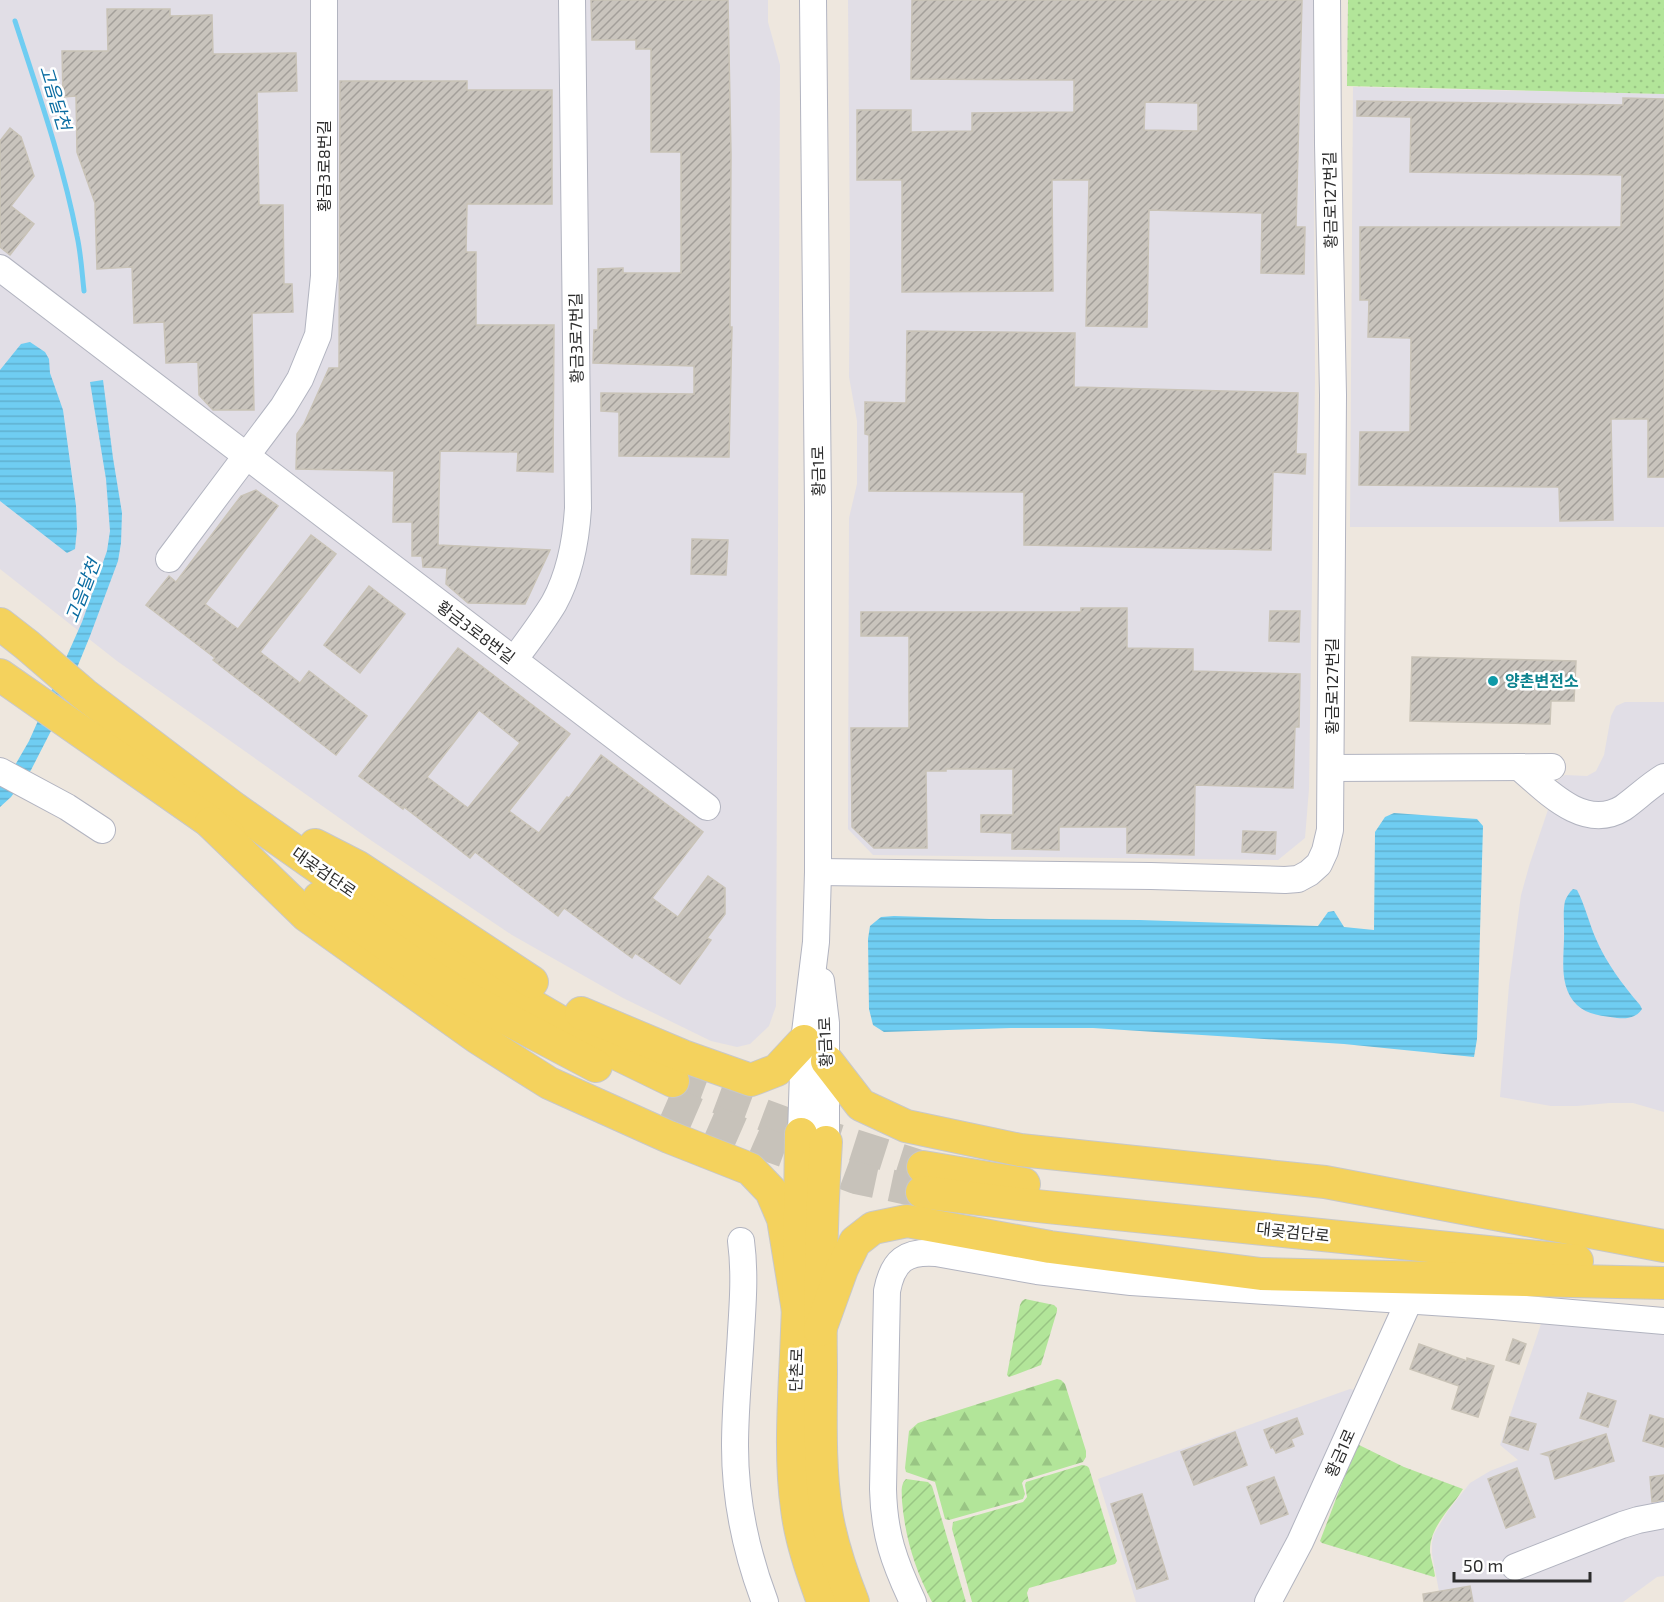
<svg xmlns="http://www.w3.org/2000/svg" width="1664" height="1602" viewBox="0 0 1664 1602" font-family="'Exo 2','Noto Sans KR',sans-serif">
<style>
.industrial{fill:#e1dee6}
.forest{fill:url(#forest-firs)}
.park{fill:url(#park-dots)}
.garden{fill:url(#garden-furrows)}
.water{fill:url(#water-rules)}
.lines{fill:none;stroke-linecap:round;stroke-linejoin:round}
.stream{stroke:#6fcdf2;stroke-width:5}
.building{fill:url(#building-hatch);stroke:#c9c3b7;stroke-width:1.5;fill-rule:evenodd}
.major-tunnel{stroke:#c7c2ba;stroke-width:32;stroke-dasharray:32 16;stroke-linecap:butt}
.minor-casing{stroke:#b2b4c0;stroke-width:28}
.major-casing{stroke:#c8c8c8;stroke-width:34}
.minor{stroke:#fff;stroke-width:26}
.major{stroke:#f4d25d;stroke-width:32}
.culture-dot{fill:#0f9aa8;stroke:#fff;stroke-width:2}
.labels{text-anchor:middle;stroke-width:5;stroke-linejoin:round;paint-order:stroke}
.street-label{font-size:16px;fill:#2c2c2c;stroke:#fff}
.culture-label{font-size:16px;font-weight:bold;fill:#0d838f;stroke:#fff;text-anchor:start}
.water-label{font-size:18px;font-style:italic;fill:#0a6ca1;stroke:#fff}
</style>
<defs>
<pattern id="forest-firs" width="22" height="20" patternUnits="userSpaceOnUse" patternTransform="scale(1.5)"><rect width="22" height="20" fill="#b2e599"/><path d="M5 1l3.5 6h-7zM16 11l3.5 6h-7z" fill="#99c584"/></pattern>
<pattern id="park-dots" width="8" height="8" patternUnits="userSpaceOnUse" patternTransform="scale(1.5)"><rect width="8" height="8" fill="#b2e599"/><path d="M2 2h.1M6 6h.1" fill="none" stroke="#99c584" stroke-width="1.8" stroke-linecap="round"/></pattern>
<pattern id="garden-furrows" width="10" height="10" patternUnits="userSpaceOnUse" patternTransform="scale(1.5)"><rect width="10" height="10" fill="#b2e599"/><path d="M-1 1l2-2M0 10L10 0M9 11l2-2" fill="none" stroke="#99c584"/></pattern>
<pattern id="water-rules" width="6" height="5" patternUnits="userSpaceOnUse" patternTransform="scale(1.5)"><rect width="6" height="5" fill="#6fcdf2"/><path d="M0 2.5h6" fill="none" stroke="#60b0d0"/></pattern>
<pattern id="building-hatch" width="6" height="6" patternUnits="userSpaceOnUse" patternTransform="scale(1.5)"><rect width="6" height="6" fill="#c9c4bd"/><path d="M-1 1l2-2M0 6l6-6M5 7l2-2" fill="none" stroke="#a39f9a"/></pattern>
</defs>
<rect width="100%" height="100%" fill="#eee7de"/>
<!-- industrial -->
<g class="industrial">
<polygon points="0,0 768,0 768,22 780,65 776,1006 769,1026 750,1044 737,1047 711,1041 623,998 512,935 372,841 117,661 0,569"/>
<polygon points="848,0 1313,0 1315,378 1309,789 1305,838 1278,860 873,855 848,829 849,518 857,484 857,421 849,377 850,247"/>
<polygon points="1353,87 1664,94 1664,527 1350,527"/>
<polygon points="1625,702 1664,702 1664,1112 1633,1103 1609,1103 1577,1106 1551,1106 1500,1097 1509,985 1521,895 1530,863 1558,780 1565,775 1587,776 1596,771 1604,755 1611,716 1616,706"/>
<polygon points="1542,1321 1664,1330 1664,1576 1657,1577 1623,1602 1441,1602 1432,1554 1432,1543 1434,1534 1448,1511 1470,1483 1490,1471 1518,1460 1500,1445"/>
<polygon points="1350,1389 1355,1390 1356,1394 1258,1602 1136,1602 1098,1479"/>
</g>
<!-- forest -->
<polygon class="forest" points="1057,1379 1061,1380 1065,1384 1086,1451 1086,1457 1083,1462 1024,1480 1022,1483 1025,1494 1023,1499 949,1520 945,1519 935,1482 906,1472 905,1468 909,1431 918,1423"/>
<!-- park -->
<polygon class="park" points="1348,0 1664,0 1664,94 1347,86"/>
<!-- garden -->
<g class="garden">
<polygon points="1025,1299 1054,1305 1057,1308 1057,1311 1041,1365 1009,1377 1007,1375 1020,1305 1022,1301"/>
<path d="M1359 1445 1404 1467 1463 1489C1451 1509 1429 1527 1430 1552 1431 1560 1434 1568 1435 1576L1434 1577 1322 1543 1320 1541 1355 1449Z"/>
<polygon points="1082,1465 1087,1466 1089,1468 1117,1561 1115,1564 1029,1588 1027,1593 1029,1602 972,1602 952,1529 953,1522 1023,1502 1027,1497 1025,1485 1026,1482"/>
<path d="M906 1479 928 1482 932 1486 966 1602H932C915 1570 905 1537 902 1501 902 1493 900 1485 906 1479Z"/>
</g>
<!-- water -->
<g class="water">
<polygon points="30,342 45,352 49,359 50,373 63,410 76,506 77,529 75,549 67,553 0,501 0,370 21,344"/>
<polygon points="103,380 113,458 122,513 121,543 118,561 90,636 51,731 31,770 11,797 0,807 0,783 14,767 29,741 82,622 107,551 110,531 106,479 90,382"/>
<polygon points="1394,813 1477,819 1483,826 1477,1039 1474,1057 1344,1044 1093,1028 1011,1028 884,1032 873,1025 869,1009 868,939 870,926 881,917 894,916 990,919 1140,920 1318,926 1328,912 1334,911 1344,927 1374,930 1375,832 1385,817"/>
<path d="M1573 889 1577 890C1585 905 1589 923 1596 939 1607 964 1622 984 1640 1005L1642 1009C1636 1018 1627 1019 1617 1018 1604 1016 1587 1015 1577 1005 1557 986 1565 954 1564 929 1564 920 1563 910 1565 901 1567 896 1569 893 1573 889Z"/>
</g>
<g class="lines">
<!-- stream -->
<path class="stream" d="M15 21C38 92 63 163 77 236 81 254 82 273 84 291"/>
</g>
<!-- building -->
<g class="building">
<polygon points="591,0 728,0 731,155 730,327 732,327 729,457 619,456 619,412 601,411 601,393 694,394 694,366 593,363 594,330 598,330 598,269 623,268 623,273 681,273 681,152 651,152 651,49 636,49 636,40 592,40"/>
<path d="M912 0H1302L1296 227H1305L1304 274 1261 273 1262 213 1149 210 1147 327 1086 326 1089 180H1052L1053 291 902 292V180H857V110H911V132L972 131V113L1074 112V80L911 79ZM1145 102 1198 103V131L1144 130Z"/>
<polygon points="107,9 170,9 170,16 212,15 213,54 296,53 297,91 257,92 259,205 283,205 284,284 292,284 293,312 252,313 254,410 213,410 199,395 198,362 166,363 164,322 134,323 132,267 97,269 95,203 77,152 76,96 63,97 62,51 108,51"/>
<polygon points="340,81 467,81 467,90 552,90 552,204 467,204 466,252 476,252 476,325 554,325 553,472 517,471 518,452 440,451 438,545 550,550 525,604 468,603 446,584 447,568 423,567 422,556 412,556 412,522 393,522 394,471 296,469 297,434 304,424 329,368 339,368"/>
<polygon points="1623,98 1664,99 1664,477 1648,477 1648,419 1611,419 1613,520 1560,521 1559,487 1359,485 1360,432 1410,432 1411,338 1368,337 1369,300 1360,300 1360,227 1621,227 1622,175 1410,172 1411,117 1357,116 1357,101 1623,105"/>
<polygon points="10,128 21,137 34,176 11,206 34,224 10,255 0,247 0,141"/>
<polygon points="907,331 1075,333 1074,387 1298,393 1296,454 1306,454 1305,474 1273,472 1271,550 1024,545 1024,492 869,491 869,435 865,434 865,402 906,403"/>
<polygon points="256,490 278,506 205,604 238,629 311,535 336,554 260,652 300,683 309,671 367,716 336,755 213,660 215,658 146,605 169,576 176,582 241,496"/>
<polygon points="692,539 728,540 726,575 691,574"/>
<polygon points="369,586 405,614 360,673 324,645"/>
<polygon points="1081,608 1127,608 1127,648 1193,649 1193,671 1300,674 1299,727 1295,727 1293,788 1195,785 1194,855 1127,853 1127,827 1059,827 1059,850 1012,849 1012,833 981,832 981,815 1013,815 1013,769 946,769 946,771 926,771 927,848 874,848 852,827 851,728 909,728 909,636 861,636 861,612 1081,612"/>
<polygon points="1270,611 1300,611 1299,642 1269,641"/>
<path d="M458 648 570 734 509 811 539 833 567 797 569 798 601 755 703 832 652 898 678 917 708 876 725 888V914L707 938 711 940 680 984 635 953 632 958 564 908 558 916 475 852 470 858 404 807 403 809 359 776ZM479 710 520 743 468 808 427 777Z"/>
<polygon points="1412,657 1576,661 1574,701 1551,701 1550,724 1410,721"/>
<polygon points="1243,831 1276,832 1275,854 1242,852"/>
<polygon points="1513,1339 1526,1344 1519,1364 1506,1360"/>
<polygon points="1419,1344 1467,1361 1467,1358 1494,1366 1478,1417 1452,1409 1459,1386 1410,1369"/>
<polygon points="1588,1393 1616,1401 1608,1427 1580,1418"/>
<polygon points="1650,1415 1664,1419 1664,1447 1643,1441"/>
<polygon points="1510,1417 1536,1424 1528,1450 1503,1442"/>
<polygon points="1297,1418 1303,1434 1291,1439 1294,1446 1276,1453 1273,1447 1271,1448 1264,1430"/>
<polygon points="1235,1432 1247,1465 1194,1485 1181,1452"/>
<polygon points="1606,1434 1614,1461 1555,1479 1549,1456 1542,1454"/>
<polygon points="1517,1468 1535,1517 1506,1528 1488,1479"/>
<polygon points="1664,1475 1664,1500 1652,1502 1650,1477"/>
<polygon points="1274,1477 1288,1514 1261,1524 1247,1487"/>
<polygon points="1142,1494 1168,1579 1137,1589 1111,1504"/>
<polygon points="1470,1586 1473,1602 1424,1602 1423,1594"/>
</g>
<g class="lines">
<!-- major-tunnel -->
<g class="major-tunnel">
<polyline points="673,1081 788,1124 923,1167"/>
<polyline points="667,1101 775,1148 856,1178 922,1192"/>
</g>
<defs>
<g id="minor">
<polyline points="0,268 707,807"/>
<polyline points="169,559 283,407 300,379 318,335 324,276 324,0"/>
<path d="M514 660C528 641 542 623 554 603 570 574 576 541 578 508L572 0"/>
<path d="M1519 767C1546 790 1584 832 1623 808 1637 798 1649 786 1664 777"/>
<polyline points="1331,768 1552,767"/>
<polyline points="0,771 67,807 102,830"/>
<polyline points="818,872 1151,876 1285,880 1298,879 1309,873 1319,864 1325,851 1330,830 1333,395 1328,144 1327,0"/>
<polyline points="821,981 826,1023 826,1142"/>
<polyline points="801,1134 804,1041 816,942 818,872 818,508 813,0"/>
<path d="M741 1241C745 1271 743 1301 741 1332 739 1370 735 1408 735 1446 735 1500 746 1552 765 1602"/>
<polyline points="1515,1567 1622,1525 1638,1520 1664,1515"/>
<path d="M913 1602C894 1562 884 1534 883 1489L887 1291C893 1260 906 1251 936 1253L1037 1271 1131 1282 1493 1306 1664 1321"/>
<polyline points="1268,1602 1300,1542 1409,1301"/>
</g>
<g id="major">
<polyline points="0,624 27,645 84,694 234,808 424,942 605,1048 673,1081"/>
<polyline points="0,675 229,835"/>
<polyline points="211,823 307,916 478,1038 549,1083 669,1137 750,1169 771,1191 783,1219 798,1311"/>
<polyline points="315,845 358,867 532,982"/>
<polyline points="319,898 452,990 596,1066"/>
<polyline points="581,1013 683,1056 751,1080 777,1070 804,1041"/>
<polyline points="827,1061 861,1105 906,1126 1020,1150 1325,1182 1664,1246"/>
<path d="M801 1134C800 1199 800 1265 797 1331 795 1389 789 1452 797 1509 801 1541 812 1572 823 1602"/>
<path d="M826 1142C821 1218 820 1294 821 1370 821 1416 819 1464 826 1511 831 1542 841 1572 853 1602"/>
<polyline points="923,1167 1024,1184"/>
<polyline points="922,1192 1027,1205 1577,1261"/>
<polyline points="820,1330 842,1269 855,1242 873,1228 907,1221 1050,1247 1261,1274 1664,1283"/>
</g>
</defs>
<!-- minor casing -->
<use href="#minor" class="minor-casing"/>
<!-- major casing -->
<use href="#major" class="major-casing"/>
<!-- minor -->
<use href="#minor" class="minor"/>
<!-- major -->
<use href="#major" class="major"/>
</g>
<!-- markers -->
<circle class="culture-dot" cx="1493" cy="681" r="6"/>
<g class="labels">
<!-- street labels -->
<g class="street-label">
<text transform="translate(324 166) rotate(-90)" y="6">황금3로8번길</text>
<text transform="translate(1330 200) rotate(-91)" y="6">황금로127번길</text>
<text transform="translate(576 338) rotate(-91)" y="6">황금3로7번길</text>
<text transform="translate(818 471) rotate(-91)" y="6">황금1로</text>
<text transform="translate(476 632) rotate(37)" y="6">황금3로8번길</text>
<text transform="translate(1332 686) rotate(-90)" y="6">황금로127번길</text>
<text transform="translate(324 872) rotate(35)" y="6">대곶검단로</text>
<text transform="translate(825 1042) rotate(-92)" y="6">황금1로</text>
<text transform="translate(1293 1232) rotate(6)" y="6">대곶검단로</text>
<text transform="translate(796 1370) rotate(-88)" y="6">단촌로</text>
<text transform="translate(1340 1453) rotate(-66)" y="6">황금1로</text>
</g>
<!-- culture labels -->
<g class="culture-label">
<text x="1505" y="687">양촌변전소</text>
</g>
<!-- water labels -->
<g class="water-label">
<text transform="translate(55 98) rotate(73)" y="6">고음달천</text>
<text transform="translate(83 591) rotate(-69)" y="6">고음달천</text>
</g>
</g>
<!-- scale -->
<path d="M1454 1572v9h136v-9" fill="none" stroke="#2c2c2c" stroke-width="3"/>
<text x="1463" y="1572" font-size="18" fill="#2c2c2c" stroke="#ffffff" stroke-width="4.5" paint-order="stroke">50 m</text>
</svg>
